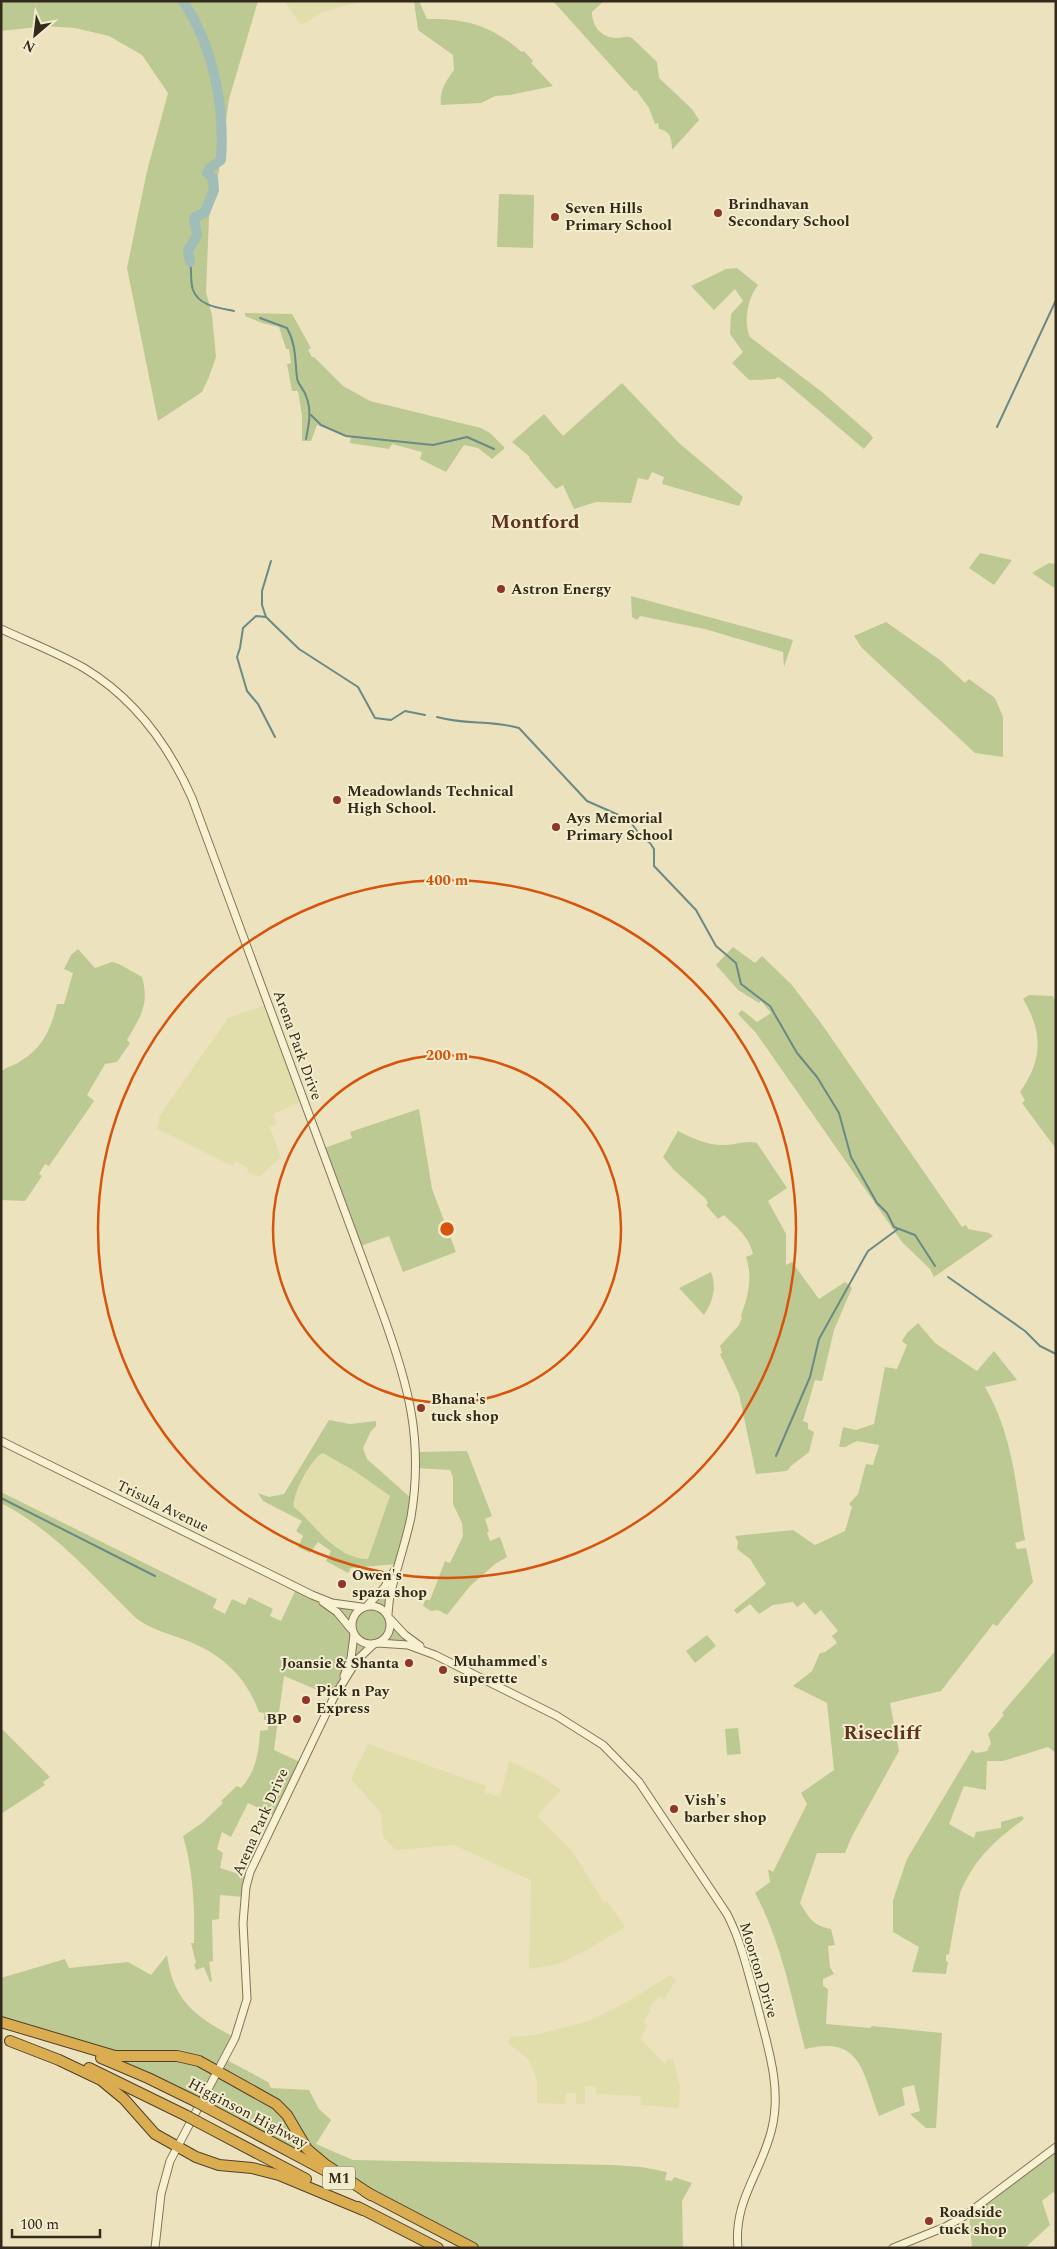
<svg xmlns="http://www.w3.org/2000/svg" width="1057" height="2249" viewBox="0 0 1057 2249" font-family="Spectral,serif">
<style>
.farmland{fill:#e1deac}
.green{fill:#bcc993;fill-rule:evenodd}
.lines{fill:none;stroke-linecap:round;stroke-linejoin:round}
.stream{stroke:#698a86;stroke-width:2}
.river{stroke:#a1bdb8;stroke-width:10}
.minor-casing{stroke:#837458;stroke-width:9}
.highway-casing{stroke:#50412c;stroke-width:12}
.minor{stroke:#f7f0d1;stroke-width:7}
.highway{stroke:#daad50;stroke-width:10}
.highway-bridge-casing{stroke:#50412c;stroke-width:12;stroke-linecap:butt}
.highway-bridge{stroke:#daad50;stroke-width:10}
.ring{fill:none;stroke:#d6540e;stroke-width:2.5}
.poi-dot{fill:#90352a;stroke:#f3edcd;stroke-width:2}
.labels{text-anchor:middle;stroke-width:4;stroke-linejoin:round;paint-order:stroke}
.shield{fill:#f3edcd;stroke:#6d6451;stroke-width:1}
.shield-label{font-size:14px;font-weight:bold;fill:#332a1c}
.poi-label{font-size:15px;font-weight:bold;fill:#332a1c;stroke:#f3edcd;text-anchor:start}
.street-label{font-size:15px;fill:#332a1c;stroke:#f3edcd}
.district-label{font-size:20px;font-weight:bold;fill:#5e321d;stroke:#f3edcd}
.centre{fill:#d6540e;stroke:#f3edcd;stroke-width:2.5}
.ring-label{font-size:15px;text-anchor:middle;font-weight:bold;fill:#d6540e;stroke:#f3edcd;stroke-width:4;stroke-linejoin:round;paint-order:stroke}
</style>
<rect width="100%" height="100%" fill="#ece3be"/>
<!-- farmland -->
<g class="farmland">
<polygon points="284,1 363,1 323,12 301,25"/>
<polygon points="268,1004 303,1101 273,1114 277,1124 270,1127 281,1157 259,1177 247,1172 248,1168 236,1161 233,1166 157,1129 160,1115 228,1018"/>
<polygon points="323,1453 356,1472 390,1496 368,1559 354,1557 338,1549 294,1507 293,1500 299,1486 315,1459"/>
<polygon points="368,1744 486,1786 484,1792 500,1797 509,1761 541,1776 561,1790 537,1816 572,1851 604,1902 607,1901 625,1927 592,1947 558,1964 529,1969 531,1880 454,1845 396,1850 383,1837 381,1813 351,1779"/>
<polygon points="670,1975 676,1980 664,1999 659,1996 649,2008 651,2010 643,2022 648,2025 640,2038 665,2064 669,2059 673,2059 680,2086 679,2108 641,2105 640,2096 596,2094 596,2086 585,2086 585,2104 576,2104 576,2093 566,2093 565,2104 537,2103 537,2081 533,2069 527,2058 508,2043 510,2037 535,2035 589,2021 629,2001"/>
</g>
<!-- green -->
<g class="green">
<polygon points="1,1 258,1 229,99 219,171 209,218 206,292 212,315 216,357 209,377 202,392 158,421 127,268 147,171 168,93 142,55 109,36 75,28 45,26 1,31"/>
<path d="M414 1H419L427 19C467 18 492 26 522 52L524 51 533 61 531 63 553 86 510 95 495 96 481 103 441 105C439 91 446 81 454 70L453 55 418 30Z"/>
<path d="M553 1H604L592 12C592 26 600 37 616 38 622 38 626 35 632 38L657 62 659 78 692 109 699 120 672 150C672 140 671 131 659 129L658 123 655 124 649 108 636 90 634 91Z"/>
<polygon points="499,194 534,195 533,248 497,247"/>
<path d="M737 268 758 285C748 297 743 323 750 337L822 392 870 434 873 438 864 449 783 380 778 377 775 379 749 380 732 363 743 352 730 334 731 314 743 301 735 289 714 310 691 286 726 269Z"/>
<polygon points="245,313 292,314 311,348 308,350 312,357 314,357 343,386 370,401 481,428 490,433 505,448 492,459 478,448 464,445 446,472 420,459 422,452 392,444 389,449 350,443 351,437 317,425 311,441 302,441 302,416 298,391 292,391 287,364 291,363 289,349 286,349 279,327 262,323 245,316"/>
<polygon points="622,383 679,443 743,497 739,506 662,484 664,477 652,472 648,480 638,478 631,503 596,502 574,509 563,485 556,489 529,458 530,457 512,442 544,414 563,436"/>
<polygon points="980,553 1012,560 994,585 969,568"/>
<polygon points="1049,563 1056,564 1056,589 1032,573"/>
<polygon points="631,596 793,640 784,667 783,652 705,629 640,616 637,620 632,617"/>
<polygon points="886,622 940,660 965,683 969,679 995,698 1003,717 1003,757 975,753 862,648 854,636"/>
<polygon points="733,947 755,963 762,956 791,984 821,1023 962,1227 966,1225 968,1229 989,1233 993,1236 934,1277 930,1269 902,1242 756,1033 738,1014 742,1010 757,1022 771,1013 761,1001 759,1003 738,990 716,965"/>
<path d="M78 949 95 968 112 962 119 964 142 977C150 1005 140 1017 127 1040L130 1043 117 1062 105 1064 87 1095 94 1101 49 1166 45 1164 39 1174 42 1176 25 1201 1 1200V1072C7 1066 16 1065 22 1060 43 1048 52 1026 57 1004H64L73 973 64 969 71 955Z"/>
<path d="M1029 995 1053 996 1056 1002V1149L1022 1103 1025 1100 1020 1092C1043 1060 1043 1032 1023 999Z"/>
<polygon points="419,1109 432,1189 456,1252 403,1272 389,1236 358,1247 322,1149 352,1138 350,1132"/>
<path d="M678 1131C692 1138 708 1146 725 1145 735 1145 746 1140 757 1143L787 1188 768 1201 786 1234V1265L792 1262 819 1299 845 1282 852 1288 834 1330 822 1381 815 1380 803 1421 808 1423V1429L814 1432 809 1452 791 1466 787 1471 756 1474 739 1394 720 1354 722 1353 720 1346 739 1325 742 1318 741 1316C748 1296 753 1278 746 1257L753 1254C749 1236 736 1227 724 1215L718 1219 706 1205 708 1203 705 1198 674 1170 663 1157Z"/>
<path d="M711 1272C717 1288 713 1301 704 1315L679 1288Z"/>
<path d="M918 1323 935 1343 977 1371 994 1351 1017 1380 985 1387C1013 1435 1016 1487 1025 1540L1015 1543 1017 1549 1026 1548 1033 1582 997 1626 993 1624 941 1691 890 1703 899 1751 852 1836 845 1853H817L800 1903C810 1919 812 1925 831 1929L835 1945 828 1946 830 1967 834 1974 823 1979V1986L828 1989 826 2024 870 2028 872 2026 942 2033 936 2128H926L910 2114 920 2111 914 2085 902 2088 905 2105 879 2116C862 2072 862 2035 805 2049 791 1996 781 1941 755 1893L770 1882 768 1869 773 1872 807 1804 801 1793 834 1770 827 1703 793 1686 812 1671 820 1653 825 1652 837 1643 832 1636 838 1631 821 1610 815 1615 804 1602 797 1607 793 1602 773 1605 759 1614 750 1604 737 1614 734 1610 766 1584 750 1559 737 1549 738 1542 735 1536 793 1530 815 1545 845 1531 852 1507 849 1504 858 1494 866 1464 873 1465 879 1445 857 1441 845 1447H839L843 1427 856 1430 874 1424 885 1367 897 1369 907 1345 902 1341 907 1333Z"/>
<path d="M329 1420 350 1424 376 1421V1426L371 1431 363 1448 367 1459 412 1499 388 1613 411 1640 408 1645 378 1643 363 1652 334 1697 284 1676 274 1750 300 1762 275 1816 248 1803 231 1837 222 1832 217 1849 223 1853 220 1868 248 1877 244 1897 220 1895 219 1919 212 1920 213 1961 209 1962 212 1981 210 1982 204 1967 196 1970 194 1964 196 1963 191 1943H194C195 1908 193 1869 183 1836L202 1823 223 1803 221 1801 237 1786 241 1788C256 1772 259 1751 260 1731L268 1730V1720H264V1713L259 1712C246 1677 223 1655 188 1641 170 1634 152 1630 136 1618 94 1577 54 1530 1 1503V1492L217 1599 213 1608 225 1614 232 1599 245 1605 249 1597 273 1609 270 1616 281 1621 297 1587 313 1595 362 1606C379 1599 387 1579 397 1564L351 1568 348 1573 326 1561 331 1551 318 1542 310 1553 298 1547 303 1536 296 1531 302 1521 263 1501 258 1493 269 1497 284 1494ZM323 1453 356 1472 390 1496 368 1559C335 1558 317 1526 294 1507 291 1496 312 1457 323 1453Z"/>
<polygon points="467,1451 492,1516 485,1519 489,1531 487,1533 490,1541 500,1537 507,1557 495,1564 470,1586 447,1615 438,1610 431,1611 423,1606 425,1600 430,1600 445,1561 450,1563 463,1536 462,1523 453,1504 453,1477 450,1470 415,1468 415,1452"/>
<polygon points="707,1635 716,1646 695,1663 686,1651"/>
<path d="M1056 1650V1753L1048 1747 1003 1761H987L986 1790 964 1786 949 1824 974 1838 976 1832 1001 1828V1822L1022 1816 1024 1819C995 1840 974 1859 960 1893L949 1954 946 1955V1961L948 1962 946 1974 912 1972 919 1947 893 1932V1900L907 1859 972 1750 976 1753 987 1751 991 1743 988 1734 1004 1715 1002 1713Z"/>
<polygon points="1,1728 50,1777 43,1782 45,1785 1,1814"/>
<polygon points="738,1728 741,1754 727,1755 725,1729"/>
<path d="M167 1955C173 2001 196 2017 234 2037L223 2058 268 2082 271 2088 309 2090 319 2109 331 2120 316 2144 353 2160 612 2165 641 2167 667 2172 665 2180 672 2181 674 2177 692 2183 682 2201 683 2248H474L148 2077 83 2050 1 2021V1978L65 1959 69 1968 128 1962 151 1975Z"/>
<polygon points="1056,2147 1056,2195 1053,2192 1042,2201 1050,2225 1025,2248 972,2248 969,2213"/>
</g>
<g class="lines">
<!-- stream -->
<g class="stream">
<path d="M190 262C192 270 190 282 193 290 199 306 219 308 234 311"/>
<path d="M260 318 287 328C296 344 295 360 297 378 298 385 304 389 306 396 312 411 309 424 306 439"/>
<polyline points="311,415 321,425 346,436 433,445 467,437 494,449"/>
<polyline points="997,427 1056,300"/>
<polyline points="271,561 262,591 262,605 266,617 299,649 358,687 375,718 391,720 405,711 425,715"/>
<polyline points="266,617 256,616 243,628 240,648 237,657 247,691 258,704 275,737"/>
<path d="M437 717C464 725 492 720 519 728L587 801 621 816 632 824 642 838 650 843 654 849V866L696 910 716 946 736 963 741 984 770 1006 797 1053 817 1077 839 1113 851 1157 877 1203 887 1213 894 1227 915 1235 935 1266"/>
<polyline points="948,1277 1025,1331 1040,1346 1056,1354"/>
<polyline points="776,1456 810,1377 819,1339 864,1258 868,1251 898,1229"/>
<polyline points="1,1498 155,1576"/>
</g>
<!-- river -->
<path class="river" d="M183 1C213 46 225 106 221 160L210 168 207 173 213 178 214 190 205 212 194 218 197 235 188 251 190 262"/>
<defs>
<g id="minor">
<path d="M1 629C29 642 58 653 84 668 134 698 169 746 192 798L382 1312C408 1383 424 1440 411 1517 406 1541 398 1564 392 1588 389 1596 389 1605 388 1614"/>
<polyline points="1,1441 312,1595 332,1603 361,1607"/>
<polyline points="323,1602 337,1612 351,1629"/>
<polyline points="368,1605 384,1588 394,1571"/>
<circle cx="371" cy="1625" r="19"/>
<polyline points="390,1619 405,1635 420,1646"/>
<path d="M377 1643 408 1645 435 1655 557 1716 603 1745 639 1782 727 1914C742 1943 748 1973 757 2004 767 2045 782 2086 772 2128 762 2172 733 2200 738 2248"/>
<polyline points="344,1676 351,1658 354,1635"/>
<polyline points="155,2248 161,2194 170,2161 235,2038 247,1999 243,1923 246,1887 250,1872 334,1697 357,1660 374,1644"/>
<polyline points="893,2248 945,2227 963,2217 1056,2147"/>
</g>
<g id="highway">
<polyline points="1,2022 115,2056 177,2056 199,2061 276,2104 287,2115 307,2149 326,2165 371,2195"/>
<polyline points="10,2041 59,2060 101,2080 124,2099 155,2134 196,2157 219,2165 252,2168 279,2175 363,2210"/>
<polyline points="101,2058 148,2078 195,2101"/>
<polyline points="89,2068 187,2116"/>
<polyline points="206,2107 326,2171"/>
<polyline points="198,2122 306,2179"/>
<polyline points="366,2192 473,2248"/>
<polyline points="358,2207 438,2248"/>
</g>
</defs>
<!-- minor casing -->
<use href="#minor" class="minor-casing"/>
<!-- highway casing -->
<use href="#highway" class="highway-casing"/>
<!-- minor -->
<use href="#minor" class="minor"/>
<!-- highway -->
<use href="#highway" class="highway"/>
<defs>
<g id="highway-bridge">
<polyline points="195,2101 206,2107"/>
<polyline points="187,2116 198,2122"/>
</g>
</defs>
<!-- highway-bridge casing -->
<use href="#highway-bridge" class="highway-bridge-casing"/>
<!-- highway-bridge -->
<use href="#highway-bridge" class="highway-bridge"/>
</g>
<!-- distance rings -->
<g class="ring">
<circle cx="447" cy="1229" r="174"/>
<circle cx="447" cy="1229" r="349"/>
</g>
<!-- markers -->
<g class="poi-dot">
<circle cx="718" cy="213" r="5"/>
<circle cx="555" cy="217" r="5"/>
<circle cx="501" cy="589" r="5"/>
<circle cx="337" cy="800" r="5"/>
<circle cx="556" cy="827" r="5"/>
<circle cx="421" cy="1408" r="5"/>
<circle cx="342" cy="1584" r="5"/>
<circle cx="409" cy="1663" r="5"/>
<circle cx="443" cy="1670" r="5"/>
<circle cx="306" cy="1700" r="5"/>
<circle cx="297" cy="1719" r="5"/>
<circle cx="674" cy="1809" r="5"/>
<circle cx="929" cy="2221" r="5"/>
</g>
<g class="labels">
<!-- shield labels -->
<rect class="shield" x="323" y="2166.5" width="32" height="23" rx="4"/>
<g class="shield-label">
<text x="339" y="2183">M1</text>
</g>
<!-- poi labels -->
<g class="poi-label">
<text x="728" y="209">Brindhavan<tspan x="728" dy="17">Secondary School</tspan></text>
<text x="565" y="213">Seven Hills<tspan x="565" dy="17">Primary School</tspan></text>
<text x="511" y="594">Astron Energy</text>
<text x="347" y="796">Meadowlands Technical<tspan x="347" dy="17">High School.</tspan></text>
<text x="566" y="823">Ays Memorial<tspan x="566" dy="17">Primary School</tspan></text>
<text x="431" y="1404">Bhana's<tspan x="431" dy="17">tuck shop</tspan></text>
<text x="352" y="1580">Owen's<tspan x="352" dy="17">spaza shop</tspan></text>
<text x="453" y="1666">Muhammed's<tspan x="453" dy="17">superette</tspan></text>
<text x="399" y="1668" text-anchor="end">Joansie &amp; Shanta</text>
<text x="316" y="1696">Pick n Pay<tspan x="316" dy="17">Express</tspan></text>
<text x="287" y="1724" text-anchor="end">BP</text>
<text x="684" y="1805">Vish's<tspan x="684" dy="17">barber shop</tspan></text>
<text x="939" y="2217">Roadside<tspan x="939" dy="17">tuck shop</tspan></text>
</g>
<!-- street labels -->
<g class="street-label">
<text transform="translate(298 1045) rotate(70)" y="5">Arena Park Drive</text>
<text transform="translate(163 1506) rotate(26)" y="5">Trisula Avenue</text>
<text transform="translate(260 1822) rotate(-66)" y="5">Arena Park Drive</text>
<text transform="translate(759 1970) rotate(73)" y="5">Moorton Drive</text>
<text transform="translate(248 2113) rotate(28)" y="5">Higginson Highway</text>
</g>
<!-- district labels -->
<g class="district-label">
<text x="535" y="528">Montford</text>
<text x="882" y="1739">Risecliff</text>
</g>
</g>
<circle cx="447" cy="1229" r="8" class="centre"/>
<g class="ring-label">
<text x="447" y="885">400 m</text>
<text x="447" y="1060">200 m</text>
</g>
<!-- border -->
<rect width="1057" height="2249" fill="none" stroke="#332a1c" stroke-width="5"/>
<!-- north arrow -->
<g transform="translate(35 35) rotate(208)" stroke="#f3edcd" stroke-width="4" paint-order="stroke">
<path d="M0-4L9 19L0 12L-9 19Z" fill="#332a1c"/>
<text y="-8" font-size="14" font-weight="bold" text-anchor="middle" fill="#332a1c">N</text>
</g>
<!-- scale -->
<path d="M12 2229v8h88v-8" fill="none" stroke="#332a1c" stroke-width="2.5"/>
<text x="20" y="2229" font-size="15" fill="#332a1c" stroke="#f3edcd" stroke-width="4" paint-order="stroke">100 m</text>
</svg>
